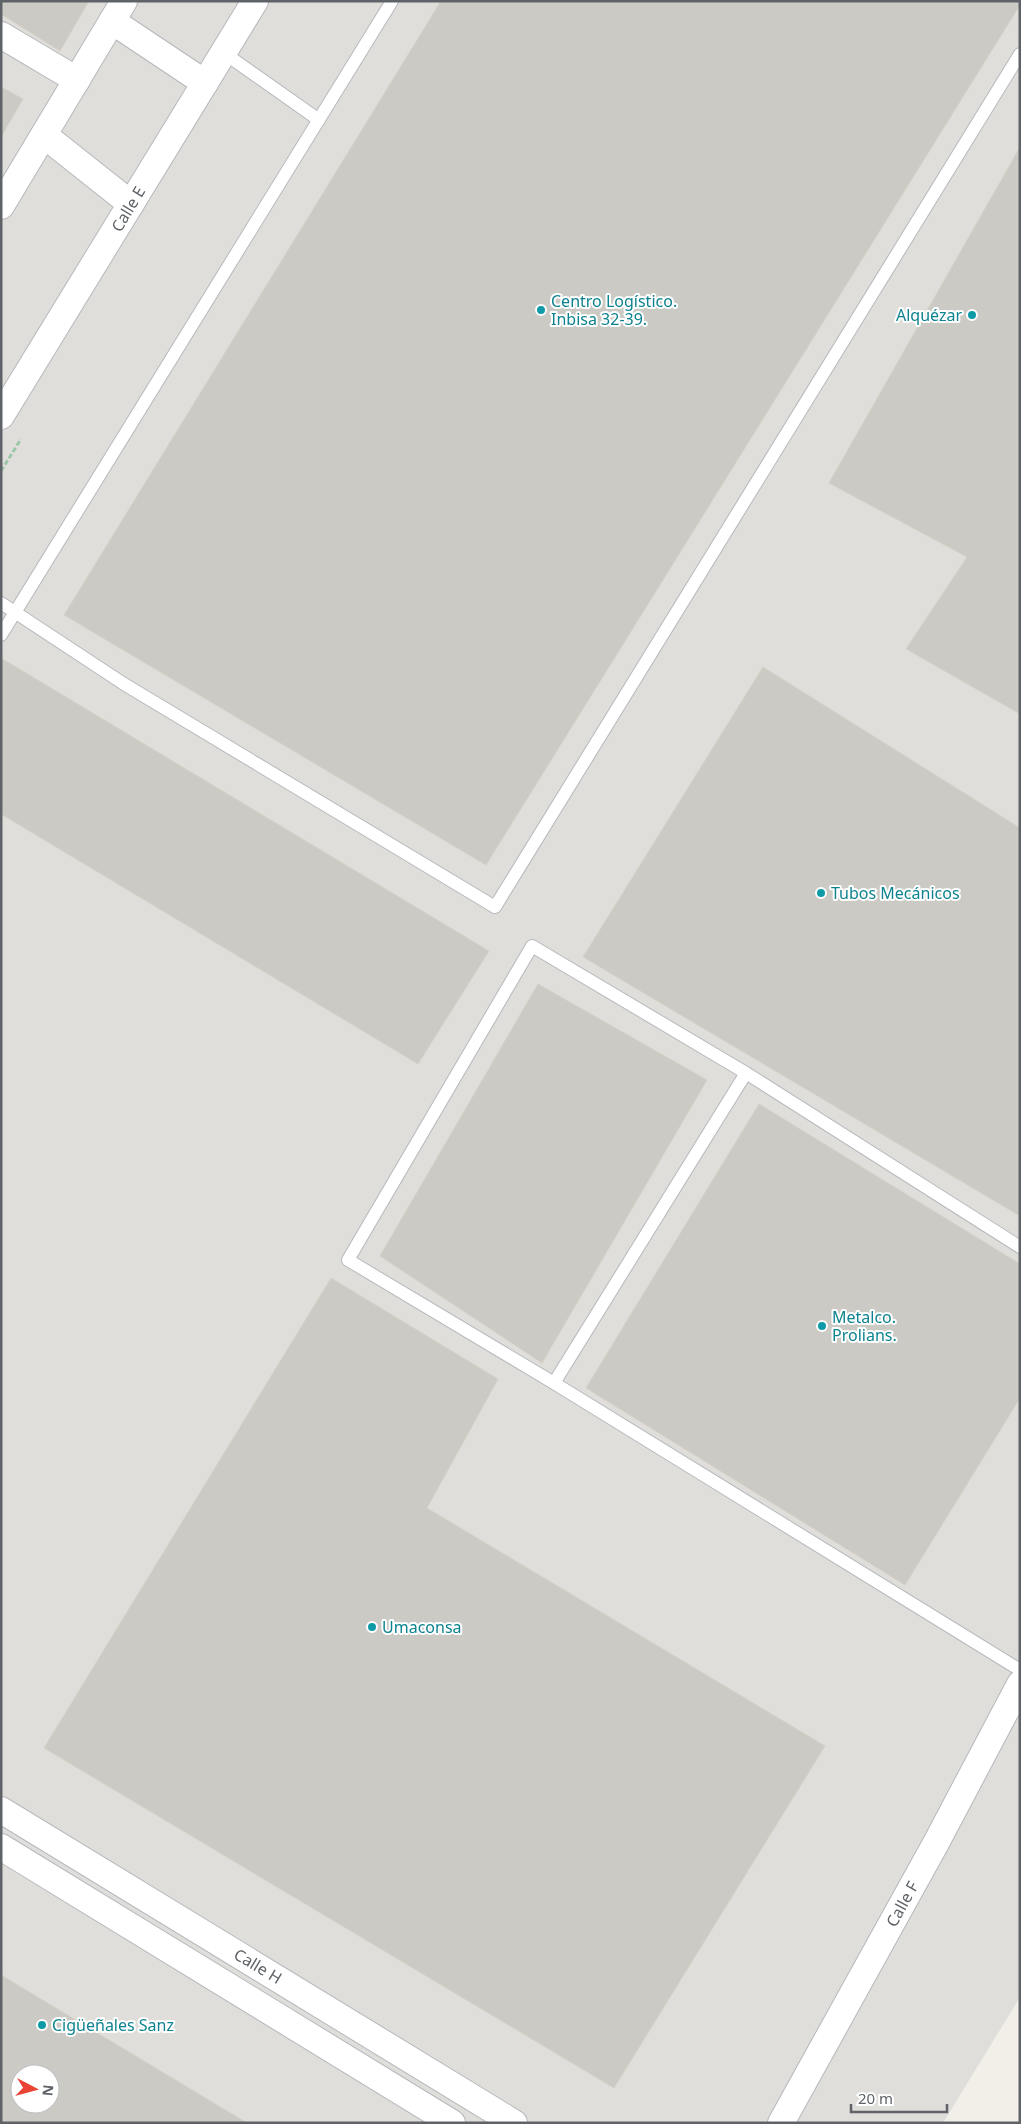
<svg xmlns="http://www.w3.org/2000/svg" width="1021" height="2124" viewBox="0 0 1021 2124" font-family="'Noto Sans',sans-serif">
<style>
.industrial{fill:#e0deda;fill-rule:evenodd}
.building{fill:#cccac5;stroke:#d6d1c6;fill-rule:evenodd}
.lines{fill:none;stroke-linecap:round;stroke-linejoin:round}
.lane-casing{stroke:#b5b8bc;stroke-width:14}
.street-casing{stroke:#b5b8bc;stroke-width:28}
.path{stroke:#9cc7a9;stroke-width:3;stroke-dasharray:5 2.5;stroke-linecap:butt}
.lane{stroke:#fff;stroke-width:12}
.street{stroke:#fff;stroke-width:26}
.culture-dot{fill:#0f9aa8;stroke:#fff;stroke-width:2}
.labels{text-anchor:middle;stroke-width:4;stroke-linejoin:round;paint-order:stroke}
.street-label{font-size:16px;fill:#5f6368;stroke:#fff}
.culture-label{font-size:16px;fill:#0d838f;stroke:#fff;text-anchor:start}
</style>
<rect width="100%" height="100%" fill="#f1efe8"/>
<!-- industrial -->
<path class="industrial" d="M1 1H1020V1997L943 2123H1ZM20 2074H50V2104H20Z"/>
<!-- building -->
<g class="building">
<polygon points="1,1 89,1 60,51 1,14"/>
<polygon points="441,1 1020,1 1020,5 486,865 64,615"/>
<polygon points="1,87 23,99 1,137"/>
<polygon points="1020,147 1020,714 906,649 967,557 829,483"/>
<polygon points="1,658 489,951 418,1064 1,814"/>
<polygon points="763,667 1020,828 1020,1216 583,957"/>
<polygon points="538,984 707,1080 542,1363 380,1256"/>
<polygon points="759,1104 1020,1264 1020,1398 905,1585 586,1388"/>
<polygon points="331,1278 498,1379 427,1508 825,1746 614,2088 44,1748"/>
<path d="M1 1975 247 2123H1ZM20 2074H50V2104H20Z"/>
</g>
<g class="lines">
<defs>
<g id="lane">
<polyline points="224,53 319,120"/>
<polyline points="1,603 124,684 495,907 1020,54"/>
<polyline points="1,635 392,1"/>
<polyline points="1020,1247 746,1073 532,946 348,1260 554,1383 1020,1670"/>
<polyline points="554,1383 746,1073"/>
</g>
<g id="street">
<polyline points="112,21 205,83"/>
<polyline points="1,35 77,80"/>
<polyline points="44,135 131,204"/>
<polyline points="1,206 124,1"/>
<polyline points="1,416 255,1"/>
<polyline points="1,1810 514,2123"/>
<polyline points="1,1847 452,2123"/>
<polyline points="781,2123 936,1843 1020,1684"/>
</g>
</defs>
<!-- lane casing -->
<use href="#lane" class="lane-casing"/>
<!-- street casing -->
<use href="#street" class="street-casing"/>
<!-- path -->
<polyline class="path" points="1,471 21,439"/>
<!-- lane -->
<use href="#lane" class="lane"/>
<!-- street -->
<use href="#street" class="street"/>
</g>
<!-- markers -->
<g class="culture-dot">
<circle cx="541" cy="310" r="5"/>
<circle cx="972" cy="315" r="5"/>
<circle cx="821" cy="893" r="5"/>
<circle cx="822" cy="1326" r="5"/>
<circle cx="372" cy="1627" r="5"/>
<circle cx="42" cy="2025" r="5"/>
</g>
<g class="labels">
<!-- street labels -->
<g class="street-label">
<text transform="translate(128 209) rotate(-59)" y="6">Calle E</text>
<text transform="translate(902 1904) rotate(-61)" y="6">Calle F</text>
<text transform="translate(258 1966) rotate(31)" y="6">Calle H</text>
</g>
<!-- culture labels -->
<g class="culture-label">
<text x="551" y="307">Centro Logístico.<tspan x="551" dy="18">Inbisa 32-39.</tspan></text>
<text x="962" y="321" text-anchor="end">Alquézar</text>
<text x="831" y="899">Tubos Mecánicos</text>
<text x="832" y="1323">Metalco.<tspan x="832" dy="18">Prolians.</tspan></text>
<text x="382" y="1633">Umaconsa</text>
<text x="52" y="2031">Cigüeñales Sanz</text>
</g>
</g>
<!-- border -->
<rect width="1021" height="2124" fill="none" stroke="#5f6368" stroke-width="5"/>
<!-- north arrow -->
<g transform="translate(35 2089) rotate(96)"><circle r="24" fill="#ffffff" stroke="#bfc1c3"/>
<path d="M0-4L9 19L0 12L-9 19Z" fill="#ea4335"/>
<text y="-8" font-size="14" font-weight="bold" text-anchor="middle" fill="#5f6368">N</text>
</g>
<!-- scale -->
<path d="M851 2104v8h96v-8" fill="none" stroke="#5f6368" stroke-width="2.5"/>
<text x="858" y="2104" font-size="15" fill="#5f6368" stroke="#ffffff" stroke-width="4" paint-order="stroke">20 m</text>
</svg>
